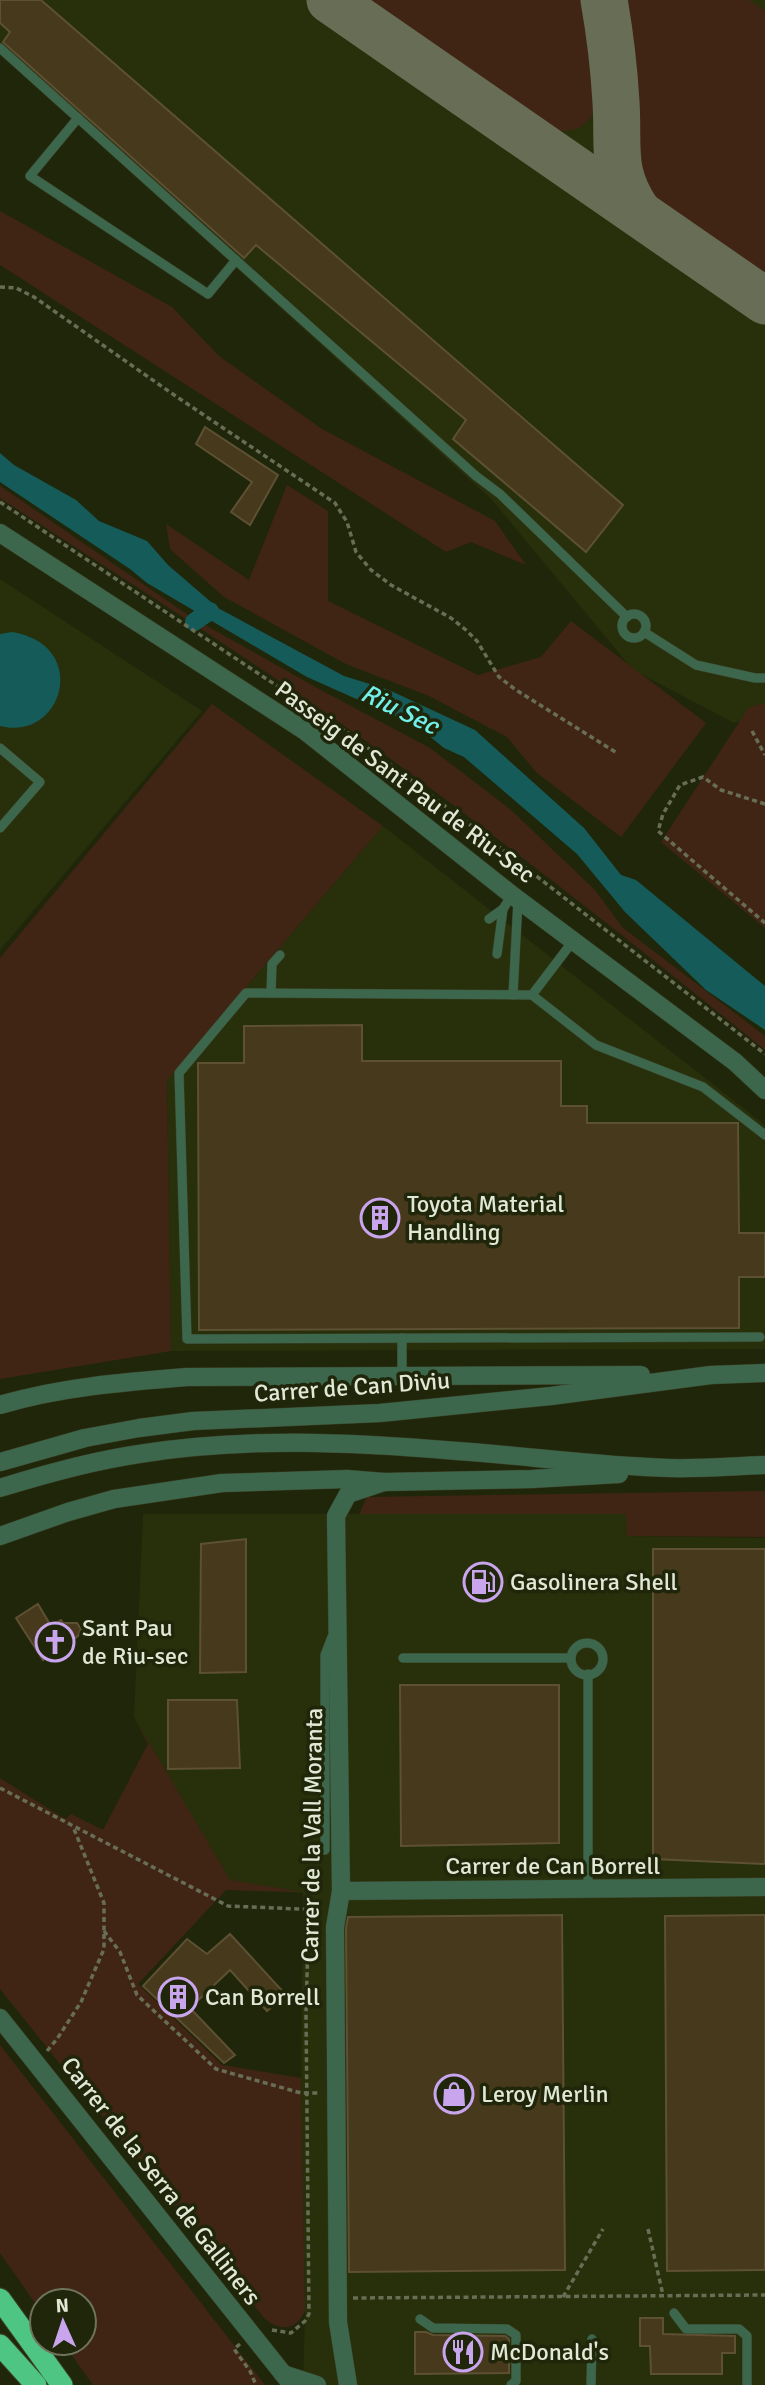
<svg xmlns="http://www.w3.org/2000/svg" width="765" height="2385" viewBox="0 0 765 2385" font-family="Signika,sans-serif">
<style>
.built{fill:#272f0b}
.green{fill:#412514}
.water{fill:#155b59}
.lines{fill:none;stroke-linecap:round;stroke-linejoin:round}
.canal{stroke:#155b59;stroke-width:18}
.taxiway{stroke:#686e55;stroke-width:47}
.building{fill:#46391c;stroke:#5d5033;stroke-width:2}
.lane-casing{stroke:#3b4127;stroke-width:10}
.street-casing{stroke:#3b4127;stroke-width:19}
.highway-casing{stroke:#3b4127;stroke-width:23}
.path{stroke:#686e55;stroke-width:3.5;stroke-dasharray:5 3.5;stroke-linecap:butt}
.lane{stroke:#3c674c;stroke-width:9}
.street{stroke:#3c674c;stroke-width:18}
.highway{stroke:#4fc584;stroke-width:21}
.labels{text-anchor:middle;stroke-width:7;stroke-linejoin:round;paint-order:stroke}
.street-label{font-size:24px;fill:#e2e8d6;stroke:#20260a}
.poi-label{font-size:24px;fill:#e2e8d6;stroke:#20260a;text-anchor:start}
.water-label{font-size:26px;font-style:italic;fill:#70f0e9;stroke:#20260a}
</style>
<rect width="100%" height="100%" fill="#20260a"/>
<!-- built -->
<g class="built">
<polygon points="0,0 765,0 765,714 734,723 633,670 492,500 0,54"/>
<polygon points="0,579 202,711 0,950"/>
<polygon points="383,826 765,1125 765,1349 171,1351 167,1080"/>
<polygon points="143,1514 627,1514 627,1536 765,1538 765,2385 303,2385 305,2311 301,2093 303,1893 233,1890 134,1717"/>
</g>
<!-- green -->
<g class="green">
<path d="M355 0H581C593 41 627 147 544 129Z"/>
<path d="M627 0H749L765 11V284L655 207C641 191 634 175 632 153Z"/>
<polygon points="0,211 172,307 219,356 322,429 495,521 526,565 471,542 446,552 0,265"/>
<polygon points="287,485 328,511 328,601 478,675 541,657 571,621 706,723 621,837 537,773 507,737 429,696 346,664 224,597 170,549 166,524 249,580"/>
<path d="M0 486 191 617 319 689 430 748 510 809 595 890 622 927 765 1036V1050C640 948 514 849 384 754 259 664 128 582 0 498Z"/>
<polygon points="765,703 765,928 661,842 749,707"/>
<polygon points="212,704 383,826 167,1080 171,1351 0,1379 0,958"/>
<polygon points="765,1491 765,1537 627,1536 626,1514 359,1514 367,1497"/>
<path d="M134 1717 230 1880 303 1892 226 1890 138 1984 222 2065 301 2078 305 2311C296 2331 280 2331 265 2319L0 1989V1778L65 1819 71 1814 103 1830 148 1744Z"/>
<polygon points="0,2045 265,2385 93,2385 63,2343 84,2343 84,2301 42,2301 42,2313 0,2253"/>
</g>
<!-- water -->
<g class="water">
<polygon points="0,453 14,465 76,500 99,521 147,541 168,565 218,608 344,676 389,690 475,730 584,828 621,875 636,880 765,986 765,1030 706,990 625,912 577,854 464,757 444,748 417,726 307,677 147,583 130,569 0,482"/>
<path d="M12 632C91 645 63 742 0 726V634Z"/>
</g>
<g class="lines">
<!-- canal -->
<polyline class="canal" points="194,622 210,611"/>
<!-- taxiway -->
<g class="taxiway">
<polyline points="330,0 765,301"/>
<path d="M604 0C610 34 614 68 616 102 619 148 610 170 637 211"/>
</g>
</g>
<!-- building -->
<g class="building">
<polygon points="0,0 41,0 623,505 586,552 453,439 466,420 256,245 244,258 3,42 10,32 0,23"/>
<polygon points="205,427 278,475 250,525 231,512 252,482 196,444"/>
<polygon points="362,1025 362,1061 561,1061 561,1106 587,1106 587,1123 738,1123 739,1233 765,1233 765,1277 739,1277 739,1328 199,1330 198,1063 244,1063 244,1026"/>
<polygon points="246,1539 246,1672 200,1673 201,1544"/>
<polygon points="653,1549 765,1549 765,1864 653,1859"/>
<polygon points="38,1604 51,1626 61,1620 63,1623 77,1623 81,1629 78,1636 43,1660 16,1618"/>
<polygon points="400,1685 559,1685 559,1843 401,1846"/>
<polygon points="168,1700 237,1700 240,1768 168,1769"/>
<polygon points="562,1915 565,2270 349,2272 346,1928 348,1917"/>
<polygon points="765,1915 765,2270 667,2271 665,1916"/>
<polygon points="230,1934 286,1995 267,2011 230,1970 190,2008 235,2055 224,2063 143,1986 187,1939 207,1954"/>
<polygon points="640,2318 663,2318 663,2334 735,2336 735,2353 722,2353 722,2374 651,2374 650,2346 640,2346"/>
<polygon points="415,2332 426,2332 433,2335 505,2336 509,2339 509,2373 415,2374"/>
</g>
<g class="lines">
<defs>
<g id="lane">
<polyline points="0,48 476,476 500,494 627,617"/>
<polyline points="78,118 30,176 208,294 236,260"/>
<circle cx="634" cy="626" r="12"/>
<polyline points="644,632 696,665 755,678 765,678"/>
<polyline points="0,748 40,782 0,828"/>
<polyline points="489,919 503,909 512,895"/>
<polyline points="497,954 503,909"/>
<polyline points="271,993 272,964 280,955"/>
<polyline points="513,995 518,900"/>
<polyline points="532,995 573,941"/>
<polyline points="760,1337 187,1339 179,1073 246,993 532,995 596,1045 703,1087 765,1135"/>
<polyline points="402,1375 402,1338"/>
<circle cx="587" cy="1659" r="16"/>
<polyline points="403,1658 571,1658"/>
<polyline points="588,1674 588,1890"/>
<polyline points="325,1850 325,1655 332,1637"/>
<polyline points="674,2313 686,2329 739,2329 747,2336 747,2385"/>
<polyline points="420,2319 433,2328 507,2329 516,2335 516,2381 511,2385"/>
<polyline points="591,2385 592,2339"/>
</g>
<g id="street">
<polyline points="0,533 305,731 512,895 735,1062 765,1090"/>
<path d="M0 1405C61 1387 124 1382 187 1377L641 1375"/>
<polyline points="0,1462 85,1438 139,1428 193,1421 380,1413 551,1396 711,1375 765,1373"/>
<path d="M0 1488C45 1474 92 1461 139 1454 244 1437 352 1442 457 1451 528 1456 598 1466 669 1468 701 1469 733 1466 765 1465"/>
<polyline points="0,1536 68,1512 114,1499 222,1483 347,1479 384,1482 532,1479 619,1474"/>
<polyline points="341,1891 765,1887"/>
<polyline points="0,2018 292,2385"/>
<polyline points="283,2374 317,2385"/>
<polyline points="348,2385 338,2322 335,1927 341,1891 336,1516 348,1494 384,1482"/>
</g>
<g id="highway">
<polyline points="0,2299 62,2385"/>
<polyline points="0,2345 36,2385"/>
</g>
</defs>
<!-- lane casing -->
<use href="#lane" class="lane-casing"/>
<!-- street casing -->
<use href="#street" class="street-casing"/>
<!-- highway casing -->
<use href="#highway" class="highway-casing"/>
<!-- path -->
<g class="path">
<polyline points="0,287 16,288 34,297 177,397 335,503 347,522 356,552 371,570 391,585 451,618 466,630 477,641 499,677 516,690 617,753"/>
<polyline points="0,502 348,733 481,833 765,1054"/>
<polyline points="752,731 765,755"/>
<polyline points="765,804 721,790 703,777 680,785 663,814 658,831 765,923"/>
<polyline points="0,1788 228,1906 322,1910"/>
<polyline points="104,1931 120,1952 137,1995 216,2069 301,2093 320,2093"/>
<polyline points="47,2051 57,2039 81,2002 104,1949 104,1903 74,1829"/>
<polyline points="648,2229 663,2295"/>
<polyline points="563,2297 603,2229"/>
<polyline points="353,2298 765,2295"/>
<polyline points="272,2330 291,2333 305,2321 309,2314 306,2014 308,1938"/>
<polyline points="240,2344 234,2349 250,2371 256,2385"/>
</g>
<!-- lane -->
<use href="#lane" class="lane"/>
<!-- street -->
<use href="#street" class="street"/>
<!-- highway -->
<use href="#highway" class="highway"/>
</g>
<!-- icons -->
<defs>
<symbol id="building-ring" viewBox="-11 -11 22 22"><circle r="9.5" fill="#20260a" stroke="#c9a5ee" stroke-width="1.5"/><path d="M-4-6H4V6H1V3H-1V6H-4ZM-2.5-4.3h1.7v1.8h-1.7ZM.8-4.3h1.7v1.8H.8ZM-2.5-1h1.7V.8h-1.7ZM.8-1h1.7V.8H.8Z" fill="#c9a5ee"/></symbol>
<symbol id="fuel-ring" viewBox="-11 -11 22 22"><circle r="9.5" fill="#20260a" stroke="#c9a5ee" stroke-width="1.5"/><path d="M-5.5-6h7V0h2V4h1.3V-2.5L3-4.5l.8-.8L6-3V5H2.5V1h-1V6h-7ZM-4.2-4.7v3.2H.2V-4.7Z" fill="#c9a5ee"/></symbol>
<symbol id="church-ring" viewBox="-11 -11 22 22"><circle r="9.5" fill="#20260a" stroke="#c9a5ee" stroke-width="1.5"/><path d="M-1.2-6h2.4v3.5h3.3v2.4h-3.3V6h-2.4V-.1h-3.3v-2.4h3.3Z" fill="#c9a5ee"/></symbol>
<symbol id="shop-ring" viewBox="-11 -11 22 22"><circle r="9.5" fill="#20260a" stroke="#c9a5ee" stroke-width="1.5"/><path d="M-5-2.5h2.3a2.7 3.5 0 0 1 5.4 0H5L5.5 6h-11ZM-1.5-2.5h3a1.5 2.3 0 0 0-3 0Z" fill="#c9a5ee"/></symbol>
<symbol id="restaurant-ring" viewBox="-11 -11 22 22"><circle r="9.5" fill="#20260a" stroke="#c9a5ee" stroke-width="1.5"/><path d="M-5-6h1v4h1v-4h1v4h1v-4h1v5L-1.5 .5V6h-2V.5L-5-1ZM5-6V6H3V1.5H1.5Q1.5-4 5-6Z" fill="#c9a5ee"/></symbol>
</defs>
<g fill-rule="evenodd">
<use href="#building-ring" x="358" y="1196" width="44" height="44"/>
<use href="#fuel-ring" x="461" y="1560" width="44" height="44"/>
<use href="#church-ring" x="33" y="1620" width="44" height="44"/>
<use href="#building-ring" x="156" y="1975" width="44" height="44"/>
<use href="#shop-ring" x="432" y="2072" width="44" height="44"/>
<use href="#restaurant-ring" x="441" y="2330" width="44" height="44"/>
</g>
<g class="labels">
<!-- street labels -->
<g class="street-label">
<text transform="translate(405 782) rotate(37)" y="8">Passeig de Sant Pau de Riu-Sec</text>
<text transform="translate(352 1387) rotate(-4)" y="8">Carrer de Can Diviu</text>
<text transform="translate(312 1835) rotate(-89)" y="8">Carrer de la Vall Moranta</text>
<text x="553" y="1874">Carrer de Can Borrell</text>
<text transform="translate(161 2181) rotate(52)" y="8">Carrer de la Serra de Galliners</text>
</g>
<!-- poi labels -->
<g class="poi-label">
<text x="407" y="1212">Toyota Material<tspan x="407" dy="28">Handling</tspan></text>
<text x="510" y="1590">Gasolinera Shell</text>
<text x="82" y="1636">Sant Pau<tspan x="82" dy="28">de Riu-sec</tspan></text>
<text x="205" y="2005">Can Borrell</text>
<text x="481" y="2102">Leroy Merlin</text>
<text x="490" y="2360">McDonald's</text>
</g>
<!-- water labels -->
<g class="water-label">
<text transform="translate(400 709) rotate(26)" y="9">Riu Sec</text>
</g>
</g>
<!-- north arrow -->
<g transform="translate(63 2322) rotate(357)"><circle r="33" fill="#20260a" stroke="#6e745c" stroke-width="2"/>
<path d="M0-5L12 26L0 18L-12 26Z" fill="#c9a5ee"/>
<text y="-10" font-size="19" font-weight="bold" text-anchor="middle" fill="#e2e8d6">N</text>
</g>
</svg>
